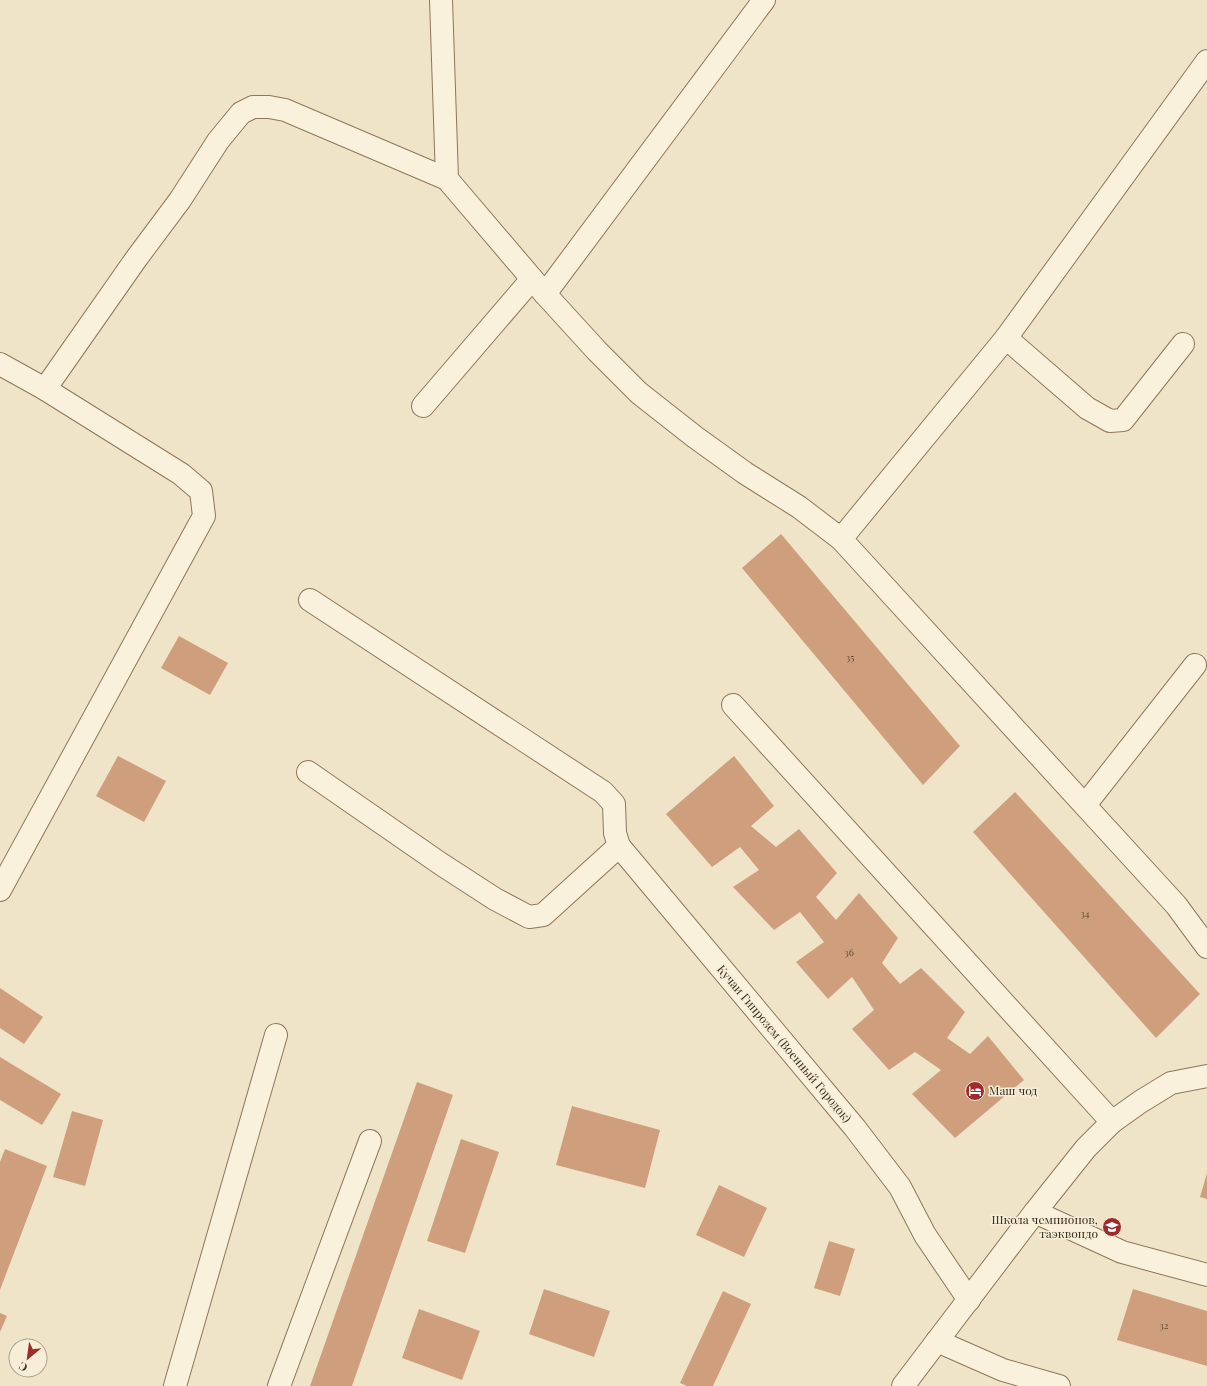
<svg xmlns="http://www.w3.org/2000/svg" width="1207" height="1386" viewBox="0 0 1207 1386" font-family="'Playfair Display',serif">
<style>
.building{fill:#cf9f7d}
.lines{fill:none;stroke-linecap:round;stroke-linejoin:round}
.minor-casing{stroke:#8d765c;stroke-width:24}
.minor{stroke:#faf1dc;stroke-width:22}
.labels{text-anchor:middle;stroke-width:3;stroke-linejoin:round;paint-order:stroke}
.number-label{font-size:10px;fill:#624a37}
.street-label{font-size:12px;fill:#3d2e20;stroke:#f7eed8}
.poi-label{font-size:12px;fill:#3d2e20;stroke:#f7eed8;text-anchor:start}
</style>
<rect width="100%" height="100%" fill="#f0e4c8"/>
<!-- building -->
<g class="building">
<polygon points="781,534 960,746 923,785 742,568"/>
<polygon points="179,636 228,663 210,695 161,668"/>
<polygon points="118,756 166,781 144,822 96,796"/>
<polygon points="734,756 774,806 751,826 776,847 799,829 837,873 816,897 836,920 859,893 898,938 882,963 900,984 921,968 965,1012 947,1038 970,1054 988,1036 1024,1080 955,1138 912,1094 941,1070 915,1052 889,1070 852,1029 874,1010 852,977 828,999 796,962 824,942 800,912 774,930 733,887 759,870 740,847 712,867 666,814"/>
<polygon points="1015,792 1200,994 1156,1038 973,832"/>
<polygon points="0,988 43,1017 24,1044 0,1028"/>
<polygon points="0,1057 61,1094 42,1125 0,1100"/>
<polygon points="417,1082 453,1095 352,1386 310,1386"/>
<polygon points="572,1106 660,1130 645,1188 556,1165"/>
<polygon points="72,1111 103,1120 85,1186 53,1177"/>
<polygon points="461,1139 499,1152 465,1253 427,1241"/>
<polygon points="5,1149 47,1166 0,1290 0,1162"/>
<polygon points="1207,1173 1207,1199 1200,1197"/>
<polygon points="719,1185 767,1208 744,1257 696,1235"/>
<polygon points="829,1241 855,1249 840,1296 814,1288"/>
<polygon points="544,1289 610,1311 594,1357 529,1334"/>
<polygon points="1133,1289 1207,1311 1207,1366 1117,1340"/>
<polygon points="723,1291 751,1304 713,1386 687,1386 680,1383"/>
<polygon points="419,1309 480,1331 462,1380 402,1358"/>
<polygon points="0,1313 7,1316 0,1332"/>
</g>
<g class="lines">
<defs>
<g id="minor">
<polyline points="441,0 447,179"/>
<polyline points="545,294 764,0"/>
<polyline points="1006,338 1087,408 1110,421 1123,420 1183,344"/>
<polyline points="0,364 45,389 181,474 201,491 204,516 0,890"/>
<polyline points="45,389 136,259 180,200 218,141 241,113 253,107 269,107 285,110 447,179 545,294 597,351 639,393 695,437 745,473 799,507 841,539 1006,338 1207,61"/>
<polyline points="423,406 532,279"/>
<polyline points="841,539 1176,905 1207,947"/>
<polyline points="310,600 603,792 614,804 615,833 619,846 855,1128 900,1187 925,1235 969,1300"/>
<polyline points="733,705 1112,1122"/>
<polyline points="308,772 441,864 495,899 529,917 543,915 619,846"/>
<polyline points="1085,805 1195,665"/>
<polyline points="1035,1212 1122,1252 1207,1275"/>
<polyline points="937,1341 1003,1370 1059,1386"/>
<polyline points="175,1386 276,1035"/>
<polyline points="279,1386 370,1141"/>
<polyline points="903,1386 1035,1212 1086,1148 1112,1122 1140,1102 1171,1083 1207,1076"/>
</g>
</defs>
<!-- minor casing -->
<use href="#minor" class="minor-casing"/>
<!-- minor -->
<use href="#minor" class="minor"/>
</g>
<!-- icons -->
<defs>
<symbol id="hotel-disc" viewBox="-11 -11 22 22"><circle r="9.5" fill="#9e2a2b" stroke="#f7eed8"/><path d="M-6-4.5h1.5V1H6V5H4.5V3h-9V5H-6ZM-4 0a1.8 1.8 0 1 1 3.6 0ZM.5 0V-2.5h3Q6-2.5 6 0Z" fill="#fff"/></symbol>
<symbol id="school-disc" viewBox="-11 -11 22 22"><circle r="9.5" fill="#9e2a2b" stroke="#f7eed8"/><path d="M0-5L7-2L0 1L-7-2ZM-4 1L0 2.5L4 1V4Q0 6-4 4Z" fill="#fff"/></symbol>
</defs>
<g fill-rule="evenodd">
<use href="#hotel-disc" x="964" y="1080" width="22" height="22"/>
<use href="#school-disc" x="1101" y="1216" width="22" height="22"/>
</g>
<g class="labels">
<!-- number labels -->
<g class="number-label">
<text x="850" y="661">35</text>
<text x="1085" y="917">34</text>
<text x="849" y="956">36</text>
<text x="1164" y="1329">32</text>
</g>
<!-- street labels -->
<g class="street-label">
<text transform="translate(784 1044) rotate(50)" y="4">Кучаи Гипрозем (Военный Городок)</text>
</g>
<!-- poi labels -->
<g class="poi-label">
<text x="989" y="1095">Маш чод</text>
<text x="1098" y="1224" text-anchor="end">Школа чемпионов,<tspan x="1098" dy="14">таэквондо</tspan></text>
</g>
</g>
<!-- north arrow -->
<g transform="translate(28 1358) rotate(209)"><circle r="19" fill="#f7eed8" stroke="#ada18e"/>
<path d="M0-3L7 15L0 10L-7 15Z" fill="#9e2a2b"/>
<text y="-6" font-size="11" font-weight="bold" text-anchor="middle" fill="#3d2e20">С</text>
</g>
</svg>
